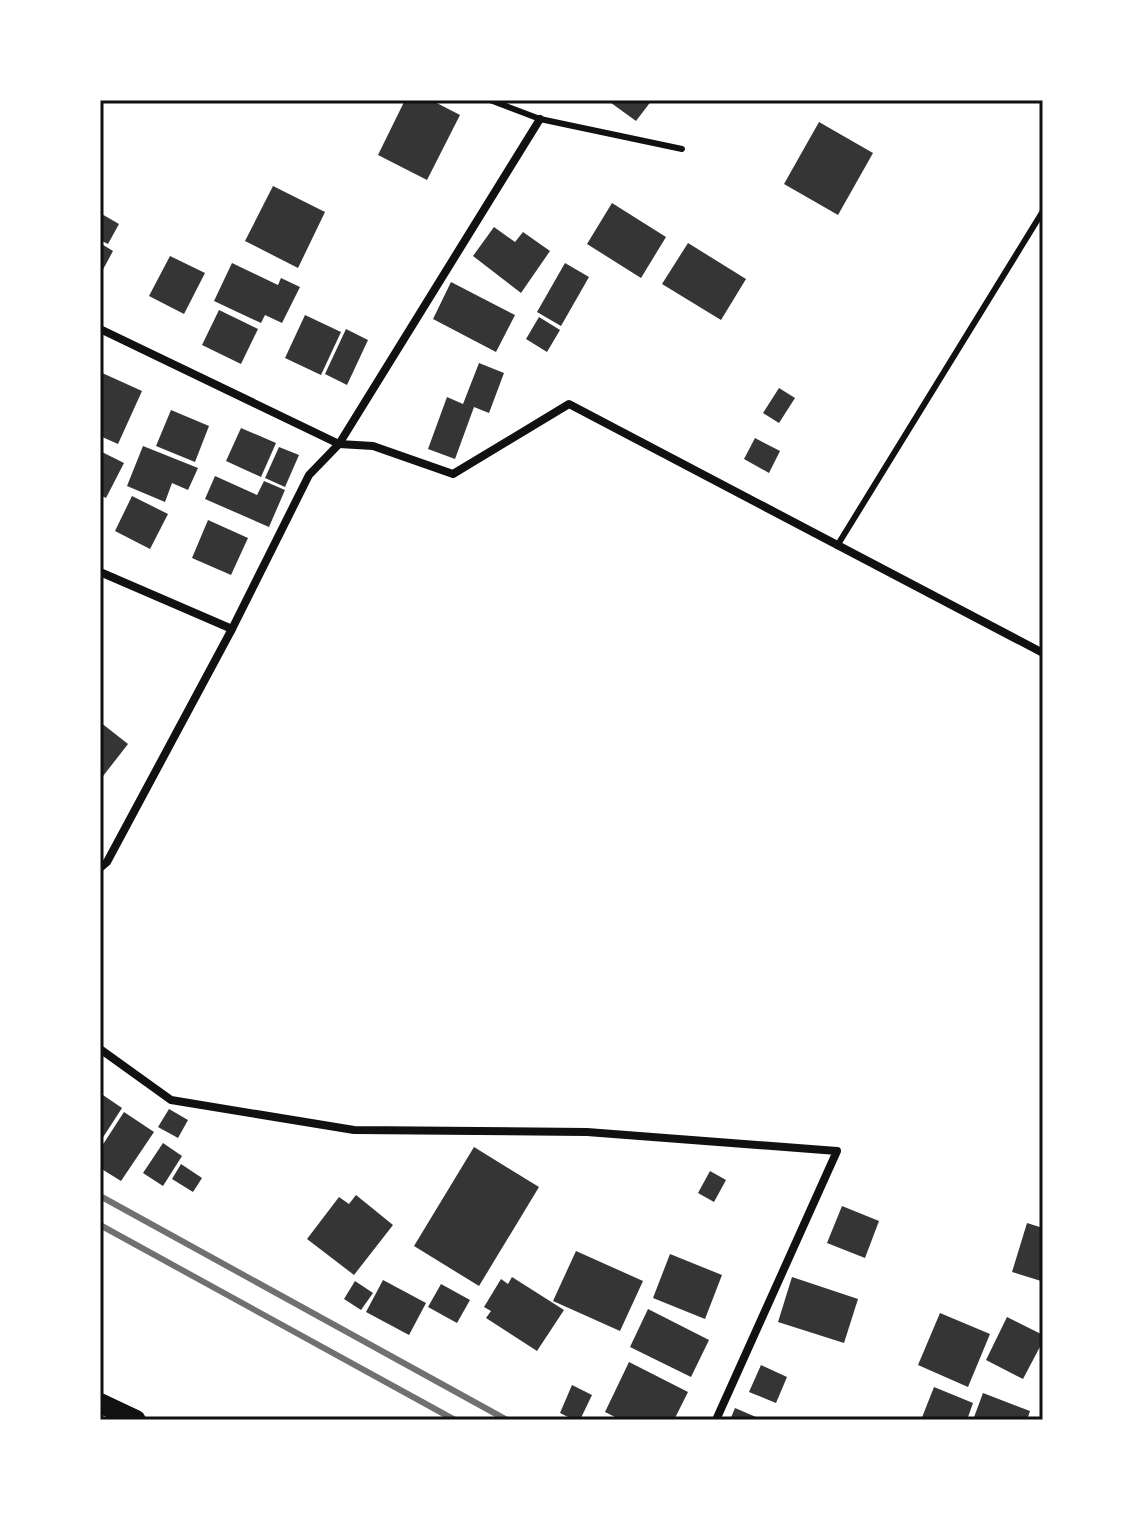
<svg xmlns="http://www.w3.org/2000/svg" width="1143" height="1520" viewBox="0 0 1143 1520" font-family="'Space Grotesk',sans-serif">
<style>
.building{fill:#353535}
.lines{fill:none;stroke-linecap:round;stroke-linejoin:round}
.service{stroke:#111;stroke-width:6}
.minor{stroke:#111;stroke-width:8}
.primary{stroke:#111;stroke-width:20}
.rail{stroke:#707070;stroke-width:6}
.neatline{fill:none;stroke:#111;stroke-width:3}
</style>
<rect width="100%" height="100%" fill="#fff"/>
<!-- building -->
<g class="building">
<polygon points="405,100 431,100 460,115 427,180 378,155"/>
<polygon points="607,100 652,100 636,121"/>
<polygon points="819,122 873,153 838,215 784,184"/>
<polygon points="273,186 325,212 298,268 245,241"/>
<polygon points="612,203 666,237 641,278 587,244"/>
<polygon points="100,213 119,224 108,244 100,240"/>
<polygon points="494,227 515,242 523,232 550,251 521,293 473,256"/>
<polygon points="100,243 113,251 100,275"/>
<polygon points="688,243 746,279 721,320 662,284"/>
<polygon points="170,256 205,273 184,314 149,296"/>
<polygon points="232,263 278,285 281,278 300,287 282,323 265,315 261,323 214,301"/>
<polygon points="565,263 589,277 561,326 537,312"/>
<polygon points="451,282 515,315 496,352 433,319"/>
<polygon points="219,310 258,329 241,364 202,345"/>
<polygon points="305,315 341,332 321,375 285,358"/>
<polygon points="539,317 560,330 547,352 526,339"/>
<polygon points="346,329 368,340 347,385 325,374"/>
<polygon points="479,363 504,373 489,413 474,407 455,459 428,449 447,397 463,404"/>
<polygon points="100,372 142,391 118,444 100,436"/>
<polygon points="779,388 795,398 779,423 763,413"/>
<polygon points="171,410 209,426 195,462 156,446"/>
<polygon points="241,428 276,443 261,477 226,461"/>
<polygon points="755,438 780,451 769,473 744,459"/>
<polygon points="143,446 198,468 188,490 172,483 165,502 127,486"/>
<polygon points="279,447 299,455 285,487 265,478"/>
<polygon points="100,451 124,463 106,498 100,495"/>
<polygon points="215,476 257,495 264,481 285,490 269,527 205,499"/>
<polygon points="132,496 168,514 150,549 115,531"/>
<polygon points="208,520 248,538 231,575 192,558"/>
<polygon points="100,722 128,744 100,780"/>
<polygon points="100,1093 122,1108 100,1142"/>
<polygon points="169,1109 188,1120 178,1138 158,1127"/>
<polygon points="124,1112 154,1132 121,1181 100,1168 100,1149"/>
<polygon points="163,1143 182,1156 163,1186 143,1173"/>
<polygon points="474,1147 539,1187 479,1286 414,1246"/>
<polygon points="181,1164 202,1178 193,1192 172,1179"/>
<polygon points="710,1171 726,1180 714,1202 698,1193"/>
<polygon points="356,1195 393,1225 354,1275 307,1239 339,1197 349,1204"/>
<polygon points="842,1206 879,1221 865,1258 827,1243"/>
<polygon points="1027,1223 1043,1228 1043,1276 1041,1281 1012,1272"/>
<polygon points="576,1251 643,1281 620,1331 553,1301"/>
<polygon points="670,1254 722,1275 705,1319 653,1298"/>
<polygon points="512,1277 564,1310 537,1351 486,1318 491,1311 484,1307 501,1279 508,1284"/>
<polygon points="792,1277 858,1299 844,1343 778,1322"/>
<polygon points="383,1280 426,1303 409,1335 366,1312"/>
<polygon points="355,1281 373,1293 361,1310 344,1299"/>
<polygon points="441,1284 470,1300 457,1323 428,1307"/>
<polygon points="648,1309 709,1340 691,1377 630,1347"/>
<polygon points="940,1313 990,1334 968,1387 918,1365"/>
<polygon points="1007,1317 1043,1335 1043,1341 1023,1379 986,1360"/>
<polygon points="629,1362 688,1392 674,1420 621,1420 605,1412"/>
<polygon points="761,1365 787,1377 776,1403 749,1392"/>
<polygon points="572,1385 592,1395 580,1420 574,1420 560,1413"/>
<polygon points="934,1387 973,1403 967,1420 921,1420"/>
<polygon points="983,1393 1030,1411 1027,1420 973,1420"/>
<polygon points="735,1408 763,1420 730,1420"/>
</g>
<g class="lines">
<!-- service -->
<g class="service">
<polyline points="490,100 540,119 682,149"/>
<polyline points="837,546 1043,211"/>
</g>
<!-- minor -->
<g class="minor">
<polyline points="100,329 339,444 373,446 453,474 569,404 1043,653"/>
<polyline points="100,572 232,629"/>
<polyline points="100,868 107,862 232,629 309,475 339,444 540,119"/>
<polyline points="100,1049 171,1100 354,1130 587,1132 837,1151 716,1420"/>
</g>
<!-- primary -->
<polyline class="primary" points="100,1403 136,1420"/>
<!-- rail -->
<g class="rail">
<polyline points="100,1196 507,1420"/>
<polyline points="100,1225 455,1420"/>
</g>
</g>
<!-- border -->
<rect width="1143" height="1520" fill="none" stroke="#ffffff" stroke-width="204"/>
<rect x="102" y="102" width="939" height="1316" class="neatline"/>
</svg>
